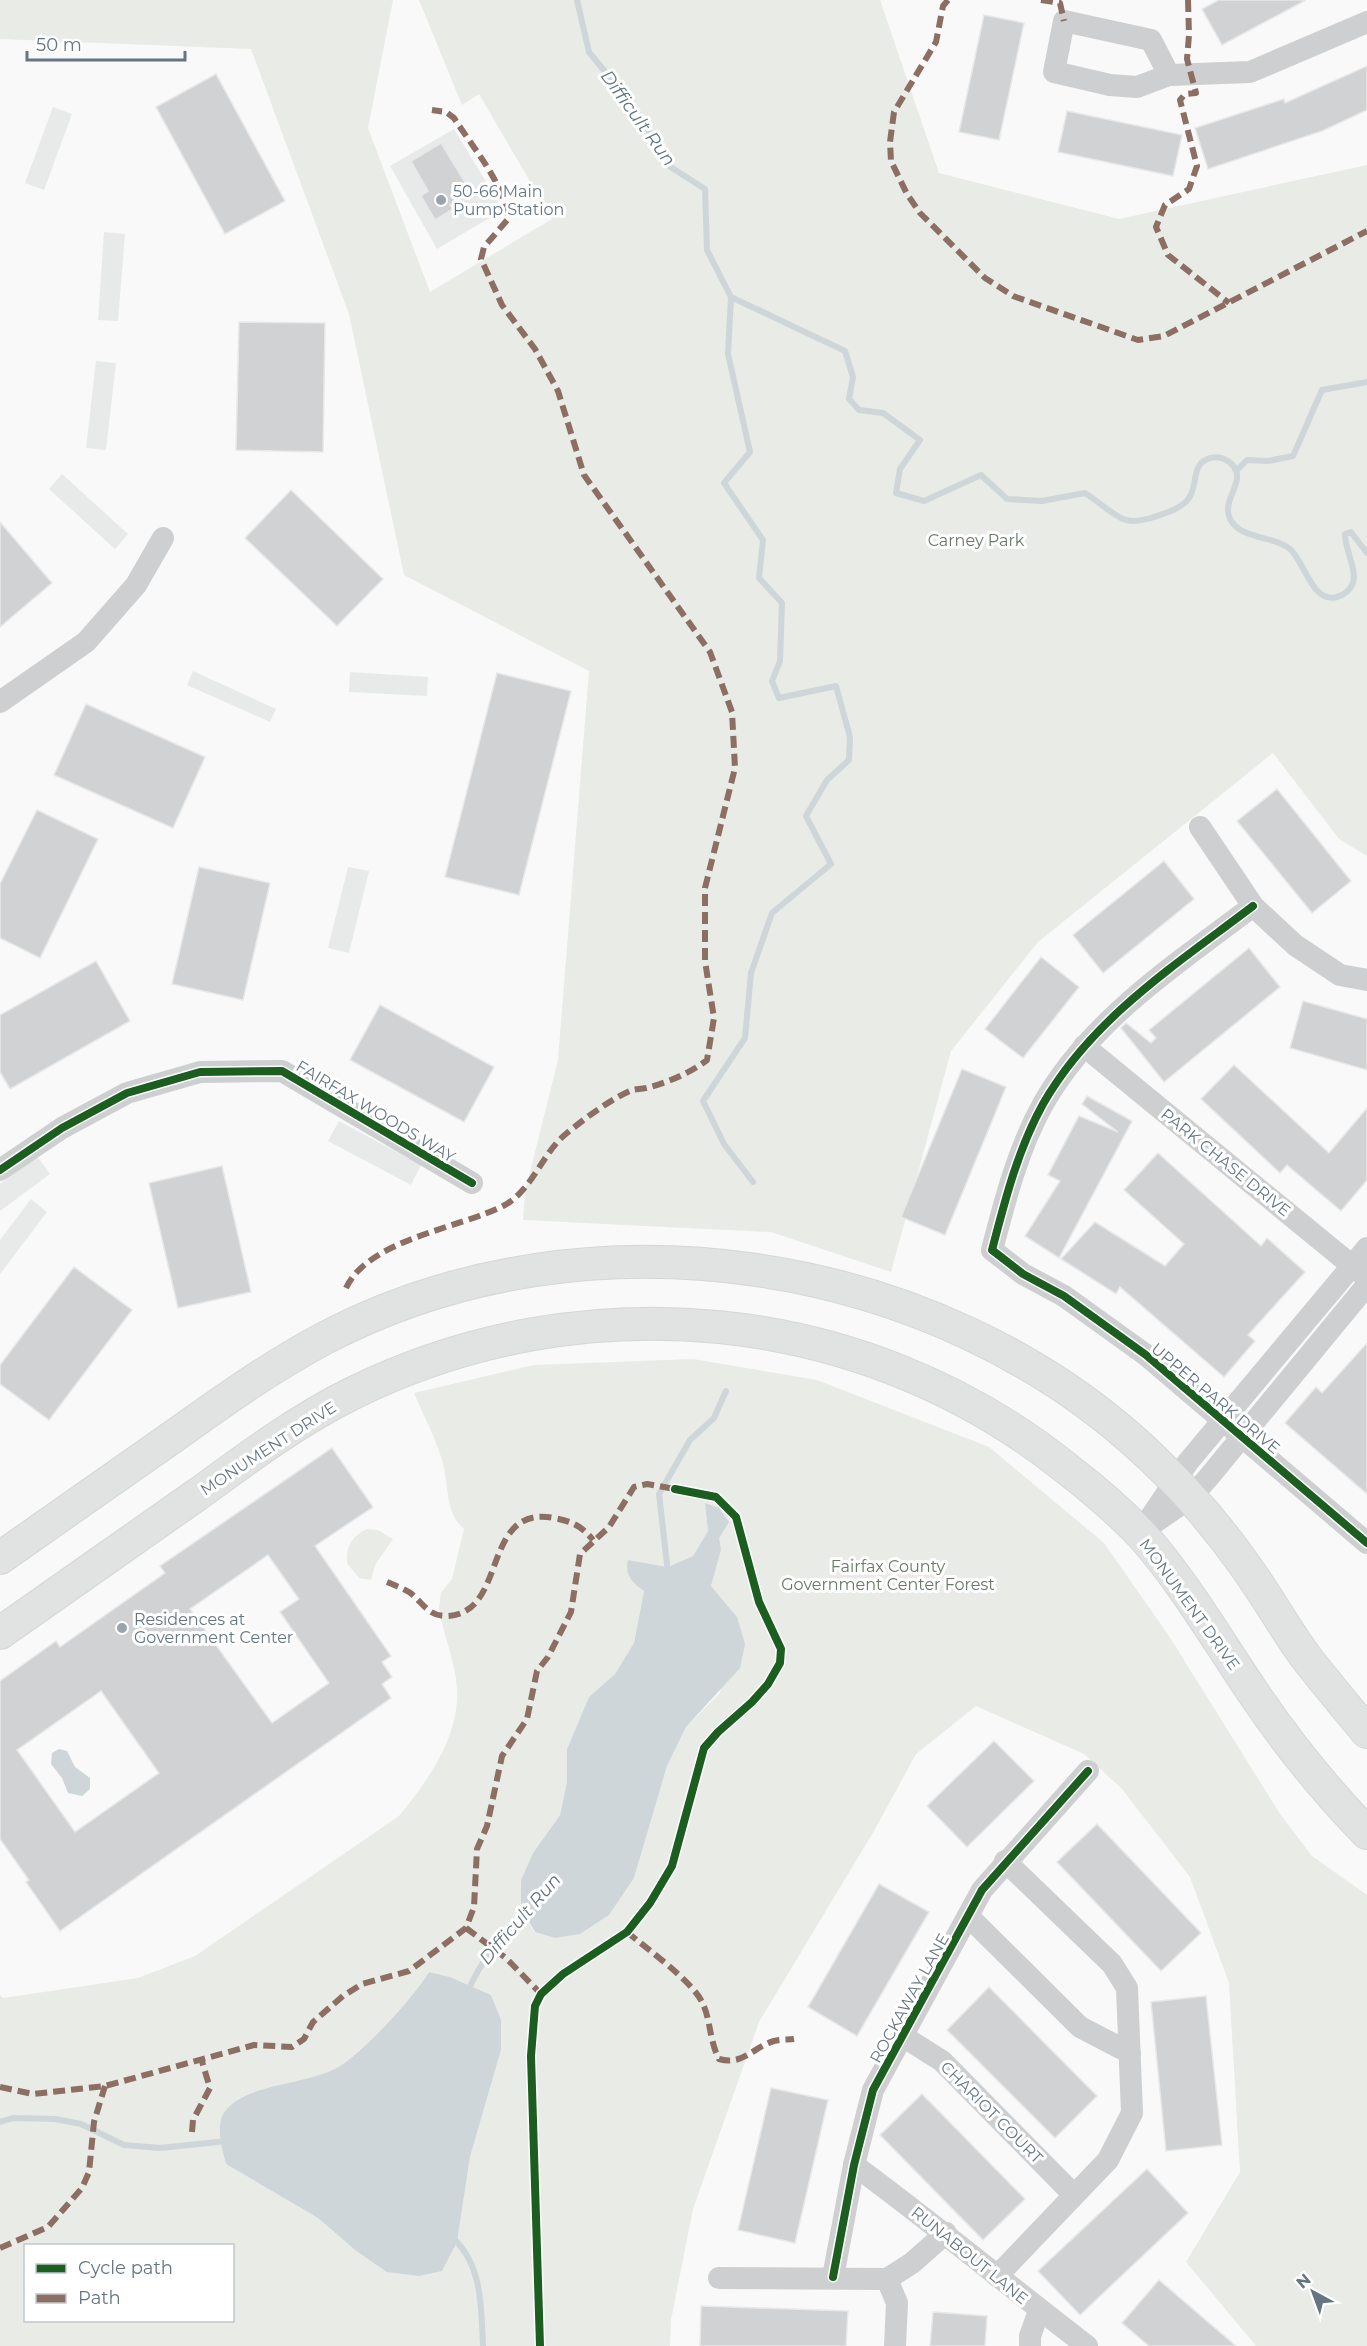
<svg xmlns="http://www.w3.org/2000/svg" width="1367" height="2346" viewBox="0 0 1367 2346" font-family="Montserrat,sans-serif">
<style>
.built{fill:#e8e9e9}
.green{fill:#e8ebe6;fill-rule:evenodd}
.water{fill:#ced6d9}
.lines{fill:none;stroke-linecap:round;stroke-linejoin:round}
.stream{stroke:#ced6d9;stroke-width:6}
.building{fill:#d0d2d3;stroke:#e8e8e8;stroke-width:1.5;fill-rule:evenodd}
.secondary-casing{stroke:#d5d6d7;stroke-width:34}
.minor{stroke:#cecfd0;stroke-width:22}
.secondary{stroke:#e1e2e2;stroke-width:32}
.quiet{stroke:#8d6e63;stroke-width:6;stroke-dasharray:12 6;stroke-linecap:butt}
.cycleway-casing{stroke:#fff;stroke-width:11}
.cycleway{stroke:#1b5e20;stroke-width:8}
.poi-dot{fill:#99a4ac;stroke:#fff;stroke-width:2}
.labels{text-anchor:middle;stroke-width:6;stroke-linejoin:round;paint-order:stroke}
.poi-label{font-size:16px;fill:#657683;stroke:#fff;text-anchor:start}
.park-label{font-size:16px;fill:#687a64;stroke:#fff}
.street-label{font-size:16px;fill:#657683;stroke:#fff}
.water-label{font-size:18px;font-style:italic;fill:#60757c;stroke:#fff}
</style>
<rect width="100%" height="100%" fill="#f9f9f9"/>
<!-- built -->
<g class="built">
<polygon points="53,107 72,114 44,190 25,183"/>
<polygon points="454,129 503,210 437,249 390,166"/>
<polygon points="104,232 125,234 118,321 98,320"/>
<polygon points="96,361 116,363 106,450 86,448"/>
<polygon points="62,474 128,534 115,549 49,489"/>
<polygon points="193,671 276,709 270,722 187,685"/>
<polygon points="350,672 428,677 427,696 349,692"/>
<polygon points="348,867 369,871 349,953 328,948"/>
<polygon points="339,1121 421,1165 411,1185 328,1141"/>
<polygon points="37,1156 50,1174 0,1211 0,1184"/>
<polygon points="31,1199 47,1212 0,1274 0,1240"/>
</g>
<!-- green -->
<g class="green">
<polygon points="0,0 393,0 368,128 430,292 552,219 479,94 462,105 419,0 880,0 939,173 1119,219 1367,165 1367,856 1339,839 1273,753 1038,942 951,1051 891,1272 771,1232 523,1220 525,1192 558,1060 589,671 404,575 349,314 251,49 0,39"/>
<path d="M693 1359 817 1380 989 1447 1104 1543 1169 1636 1280 1814 1312 1856 1367 1895V2346H1256L1186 2262 1240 2172 1229 1983 1190 1877 1122 1789 1084 1754 976 1706 916 1754 874 1831 759 2022 693 2209 671 2320 670 2346H0V1995L3 1998 138 1978 195 1956 399 1816C428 1781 460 1736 457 1688 455 1661 443 1634 439 1607L441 1593 452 1579 464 1529C443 1511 450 1482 441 1457 434 1435 423 1414 414 1393L534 1365ZM705 1504 721 1550 711 1586 737 1617 720 1693 686 1727 667 1766 634 1878 609 1915 580 1934 555 1938 534 1932 521 1908V1880L533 1853 560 1815 567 1782V1749L589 1697 615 1674 634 1643 644 1591 628 1560 668 1567 693 1556 708 1531ZM429 1972 450 1977 491 1995 501 2050 470 2157 457 2242 355 2250 318 2218 226 2164C222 2150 216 2128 223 2114 242 2081 309 2087 340 2066 365 2049 413 1998 429 1972ZM26 2246H232V2320H26Z"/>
<path d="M367 1529 378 1530 393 1539 375 1565 371 1580 359 1578 347 1563C346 1546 352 1536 367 1529Z"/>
</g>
<!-- water -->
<g class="water">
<path d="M705 1503 719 1508 729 1522 719 1538 721 1550 711 1586 737 1617 745 1644 740 1668 686 1727 667 1766 634 1878 609 1915 580 1934 555 1938 535 1932 521 1908V1880L533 1853 560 1815 567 1782V1749L589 1697 615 1674 634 1643 644 1591C633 1583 624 1575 628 1560L668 1567 693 1556 708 1531Z"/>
<polygon points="59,1749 67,1751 75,1767 90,1778 90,1789 82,1796 68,1793 62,1778 51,1764 52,1753"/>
<path d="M429 1972 450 1977 491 1995 501 2020V2050L470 2157 457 2242 442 2271 419 2276 387 2272 355 2250 318 2218 226 2164C222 2150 216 2128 223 2114 242 2082 309 2086 340 2066 366 2049 413 1998 429 1972Z"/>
</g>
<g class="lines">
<!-- stream -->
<g class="stream">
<polyline points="577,0 589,52 637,111 669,166 705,189 707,250 731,297 728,354 750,452 724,483 763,540 759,578 782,603 780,661 772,681 779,698 836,686 850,737 849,760 827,780 806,816 831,864 772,913 751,973 745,1038 703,1101 724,1144 753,1182"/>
<path d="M731 297 845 351 853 377 849 399 859 410 883 413 920 440 900 469 896 493 924 501 981 475 1007 499 1042 501 1085 493C1098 501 1110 513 1123 519 1132 523 1145 520 1154 517 1166 513 1181 509 1189 498 1199 483 1190 463 1211 458 1217 456 1223 458 1228 461 1252 478 1220 498 1230 519 1241 540 1273 535 1290 549 1305 562 1312 604 1337 597 1344 595 1350 590 1353 583 1357 569 1345 550 1345 534L1351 532 1367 553"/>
<polyline points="1237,470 1247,460 1268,461 1293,456 1322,390 1367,382"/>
<polyline points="668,1573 659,1494 690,1440 714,1418 726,1391"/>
<path d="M467 1993C482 1958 501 1936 530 1912"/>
<polyline points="0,2122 13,2118 55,2119 81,2124 124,2145 160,2148 227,2141"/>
<path d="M453 2238C483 2266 481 2308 483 2346"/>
</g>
</g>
<!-- building -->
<g class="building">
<polygon points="1219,0 1306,0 1222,45 1202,9"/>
<polygon points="984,15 1024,23 999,140 959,132"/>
<polygon points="1367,66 1367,110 1322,131 1208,169 1195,128 1284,99 1285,103"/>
<polygon points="216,74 285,201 225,234 156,107"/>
<polygon points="1067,111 1182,135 1173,176 1058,152"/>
<polygon points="441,143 471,192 450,205 453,209 435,220 421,196 428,191 411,161"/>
<polygon points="239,322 325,323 323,452 236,450"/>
<polygon points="291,490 383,579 337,626 245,538"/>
<polygon points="0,522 52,583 0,627"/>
<polygon points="497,673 571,691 519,895 445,877"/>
<polygon points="86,704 205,757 173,828 54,775"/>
<polygon points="1277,789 1351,881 1312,913 1237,821"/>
<polygon points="37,810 98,839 40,958 0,938 0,884"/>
<polygon points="1164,861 1194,899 1103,973 1073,935"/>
<polygon points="199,867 270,883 243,1000 172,984"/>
<polygon points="1249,948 1280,987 1164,1082 1121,1028 1126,1023 1151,1043 1156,1038 1149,1030"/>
<polygon points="1041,957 1079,987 1023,1058 985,1029"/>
<polygon points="96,961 130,1021 10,1089 0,1072 0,1015"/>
<polygon points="1303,1001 1367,1019 1367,1070 1290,1048"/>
<polygon points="380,1005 494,1067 464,1122 350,1060"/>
<polygon points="1234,1065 1329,1153 1367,1108 1367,1180 1341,1211 1287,1165 1280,1173 1201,1099"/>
<polygon points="962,1069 1006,1087 945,1235 901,1217"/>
<polygon points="1087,1096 1132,1121 1059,1258 1025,1236 1060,1181 1048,1175 1079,1116 1118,1132 1082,1104"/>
<polygon points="1158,1153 1261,1246 1267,1238 1305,1272 1248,1335 1255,1341 1224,1377 1120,1287 1116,1294 1061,1259 1095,1222 1165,1266 1184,1244 1124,1190"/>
<polygon points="222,1166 251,1292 178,1308 149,1183"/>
<polygon points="74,1267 132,1310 49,1420 0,1384 0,1365"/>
<polygon points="1367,1343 1367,1494 1285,1423 1316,1387 1322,1393"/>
<path d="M332 1448 373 1507 315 1546 391 1656 382 1662 392 1677 382 1684 391 1698 60 1931 26 1882 29 1880 0 1839V1681L56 1641 60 1647 165 1573 160 1566ZM268 1555 299 1599 280 1612 329 1683 272 1723 190 1609ZM101 1691 159 1773 75 1832 17 1750Z"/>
<polygon points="994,1741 1034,1781 967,1847 927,1806"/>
<polygon points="1097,1824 1201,1933 1161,1971 1057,1862"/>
<polygon points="879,1884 929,1912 857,2036 808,2007"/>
<polygon points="989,1987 1097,2096 1055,2138 947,2030"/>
<polygon points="1206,1996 1222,2145 1166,2151 1151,2002"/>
<polygon points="771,2088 828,2100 795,2243 738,2230"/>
<polygon points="922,2094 1025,2199 983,2240 880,2135"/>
<polygon points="1147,2169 1188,2213 1080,2315 1038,2271"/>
<polygon points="1159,2280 1236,2346 1149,2346 1122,2323"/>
<polygon points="701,2306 848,2311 846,2346 700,2346"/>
<polygon points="933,2312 987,2316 985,2346 930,2346"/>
</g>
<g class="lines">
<defs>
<g id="secondary">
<path d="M0 1558C58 1518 116 1477 174 1436 223 1401 272 1366 325 1338 586 1201 937 1254 1150 1456 1185 1489 1218 1527 1246 1567 1267 1596 1284 1627 1305 1656 1325 1682 1346 1707 1367 1732"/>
<path d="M0 1633C66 1587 132 1540 198 1494 247 1458 297 1421 351 1394 583 1279 864 1306 1066 1468 1092 1488 1118 1510 1141 1534 1184 1582 1216 1638 1252 1691 1285 1740 1325 1790 1367 1833"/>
</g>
</defs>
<!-- secondary casing -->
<use href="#secondary" class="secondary-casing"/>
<!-- minor -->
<g class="minor">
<polyline points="1169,75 1151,40 1064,21 1054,72 1110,85 1137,87 1169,75 1250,72 1367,22"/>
<polyline points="0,702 86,642 136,585 163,538"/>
<polyline points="1200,827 1253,906 1295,945 1340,975 1367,980"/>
<path d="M1253 906C1177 964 1092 1018 1043 1104 1018 1149 1005 1200 992 1250L1023 1274 1064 1296 1146 1355 1367 1543"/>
<polyline points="1084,1046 1367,1278"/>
<polyline points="0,1170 62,1128 127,1093 200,1072 282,1071 472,1183"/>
<polyline points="1148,1527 1190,1498 1208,1478 1367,1285"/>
<polyline points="1140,1533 1188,1462 1367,1248"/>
<polyline points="969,1917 1080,2027 1130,2053"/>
<polyline points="904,2037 942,2061 1073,2194"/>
<path d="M854 2165C933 2223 1009 2286 1087 2346"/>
<polyline points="997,2276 1108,2160 1132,2113 1127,1988 1112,1964 1005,1861"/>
<polyline points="833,2277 854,2165 873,2090 982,1890 1088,1771"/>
<polyline points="719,2278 887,2279 897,2303 895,2346"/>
<polyline points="887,2279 912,2263 946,2233"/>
<polyline points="1030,2346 1030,2336 1039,2311"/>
</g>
<!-- secondary -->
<use href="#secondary" class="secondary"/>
<!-- quiet -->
<g class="quiet">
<polyline points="948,0 943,6 936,42 894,112 890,142 891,161 907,194 920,213 985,278 1013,296 1138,340 1164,336 1367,231"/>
<polyline points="1041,0 1060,3 1064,21"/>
<polyline points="1188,0 1189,35 1187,59 1196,93 1185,94 1180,100 1197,166 1189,189 1165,205 1156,227 1168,255 1229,303"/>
<path d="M346 1288C369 1239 461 1228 505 1205 533 1189 542 1153 567 1133 584 1119 612 1098 632 1090 636 1089 641 1089 646 1088 667 1083 690 1073 707 1060L714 1018 705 961V888L735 768 732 712 710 652 584 475 558 391 535 349 502 305 481 259 484 247 509 218C502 181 474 149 454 118L446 112 432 110"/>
<path d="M387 1582C394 1585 402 1588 409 1592 422 1601 427 1616 446 1616 509 1615 480 1504 554 1518 571 1521 582 1526 593 1540"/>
<polyline points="466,1928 506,1958 541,1994"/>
<path d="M627 1932C646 1948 692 1981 702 2002 711 2020 709 2040 719 2059 743 2066 753 2047 774 2041 780 2039 788 2040 794 2039"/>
<polyline points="0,2087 33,2094 105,2086 254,2045 292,2047 304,2039 313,2022 343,1996 362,1984 409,1971 466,1928 474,1907 477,1849 487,1826 502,1756 527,1719 537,1671 548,1657 571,1612 580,1554 609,1527 634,1487 647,1484 675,1489"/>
<polyline points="192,2132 193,2120 210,2088 201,2058"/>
<polyline points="0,2248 48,2227 82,2188 89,2172 94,2122 105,2086"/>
</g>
<defs>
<g id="cycleway">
<path d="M1253 906C1177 964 1092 1018 1043 1104 1018 1149 1005 1200 992 1250L1023 1274 1064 1296 1146 1355 1367 1543"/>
<polyline points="0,1170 62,1128 127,1093 200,1072 282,1071 472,1183"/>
<polyline points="833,2277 854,2165 873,2090 982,1890 1088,1771"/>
<polyline points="540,2346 531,2056 535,2006 541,1994 563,1974 627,1932 650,1903 672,1866 704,1748 718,1732 752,1702 768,1684 780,1663 781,1649 759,1602 736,1517 716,1497 675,1489"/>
</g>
</defs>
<!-- cycleway casing -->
<use href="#cycleway" class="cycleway-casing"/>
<!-- cycleway -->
<use href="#cycleway" class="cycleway"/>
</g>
<!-- markers -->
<g class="poi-dot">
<circle cx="441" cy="200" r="6"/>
<circle cx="122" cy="1628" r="6"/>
</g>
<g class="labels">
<!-- poi labels -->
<g class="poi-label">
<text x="453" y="197">50-66 Main<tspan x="453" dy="18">Pump Station</tspan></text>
<text x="134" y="1625">Residences at<tspan x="134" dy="18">Government Center</tspan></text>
</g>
<!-- park labels -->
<g class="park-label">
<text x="976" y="546">Carney Park</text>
<text x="888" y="1572">Fairfax County<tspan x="888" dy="18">Government Center Forest</tspan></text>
</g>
<!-- street labels -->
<g class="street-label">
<text transform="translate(376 1111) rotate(31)" y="6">FAIRFAX WOODS WAY</text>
<text transform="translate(1226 1162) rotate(39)" y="6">PARK CHASE DRIVE</text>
<text transform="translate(1216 1398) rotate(40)" y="6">UPPER PARK DRIVE</text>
<text transform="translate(268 1448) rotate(-33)" y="6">MONUMENT DRIVE</text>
<text transform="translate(1190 1604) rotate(54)" y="6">MONUMENT DRIVE</text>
<text transform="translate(909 1998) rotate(-61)" y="6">ROCKAWAY LANE</text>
<text transform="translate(992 2112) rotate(45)" y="6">CHARIOT COURT</text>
<text transform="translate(970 2255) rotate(39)" y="6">RUNABOUT LANE</text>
</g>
<!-- water labels -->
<g class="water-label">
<text transform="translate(638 118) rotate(54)" y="6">Difficult Run</text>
<text transform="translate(520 1919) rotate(-49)" y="6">Difficult Run</text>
</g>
</g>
<!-- legend -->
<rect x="24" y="2244" width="210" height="78" fill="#ffffff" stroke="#c1c8cd" stroke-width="1.5"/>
<rect x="36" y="2264" width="30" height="9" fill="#1b5e20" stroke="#c1c8cd" stroke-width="1.5"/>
<text x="78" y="2274" font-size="18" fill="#657683">Cycle path</text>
<rect x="36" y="2294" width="30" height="9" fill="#8d6e63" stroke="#c1c8cd" stroke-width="1.5"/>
<text x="78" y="2304" font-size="18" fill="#657683">Path</text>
<!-- north arrow -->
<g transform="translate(1313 2292) rotate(319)" stroke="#ffffff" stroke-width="4.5" paint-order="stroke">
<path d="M0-4.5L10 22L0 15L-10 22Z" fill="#657683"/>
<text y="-9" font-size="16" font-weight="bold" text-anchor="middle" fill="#657683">N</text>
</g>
<!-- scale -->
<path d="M27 51v9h158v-9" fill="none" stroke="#657683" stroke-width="3"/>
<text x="36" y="51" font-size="18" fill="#657683" stroke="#ffffff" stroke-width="4.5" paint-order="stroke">50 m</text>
</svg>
